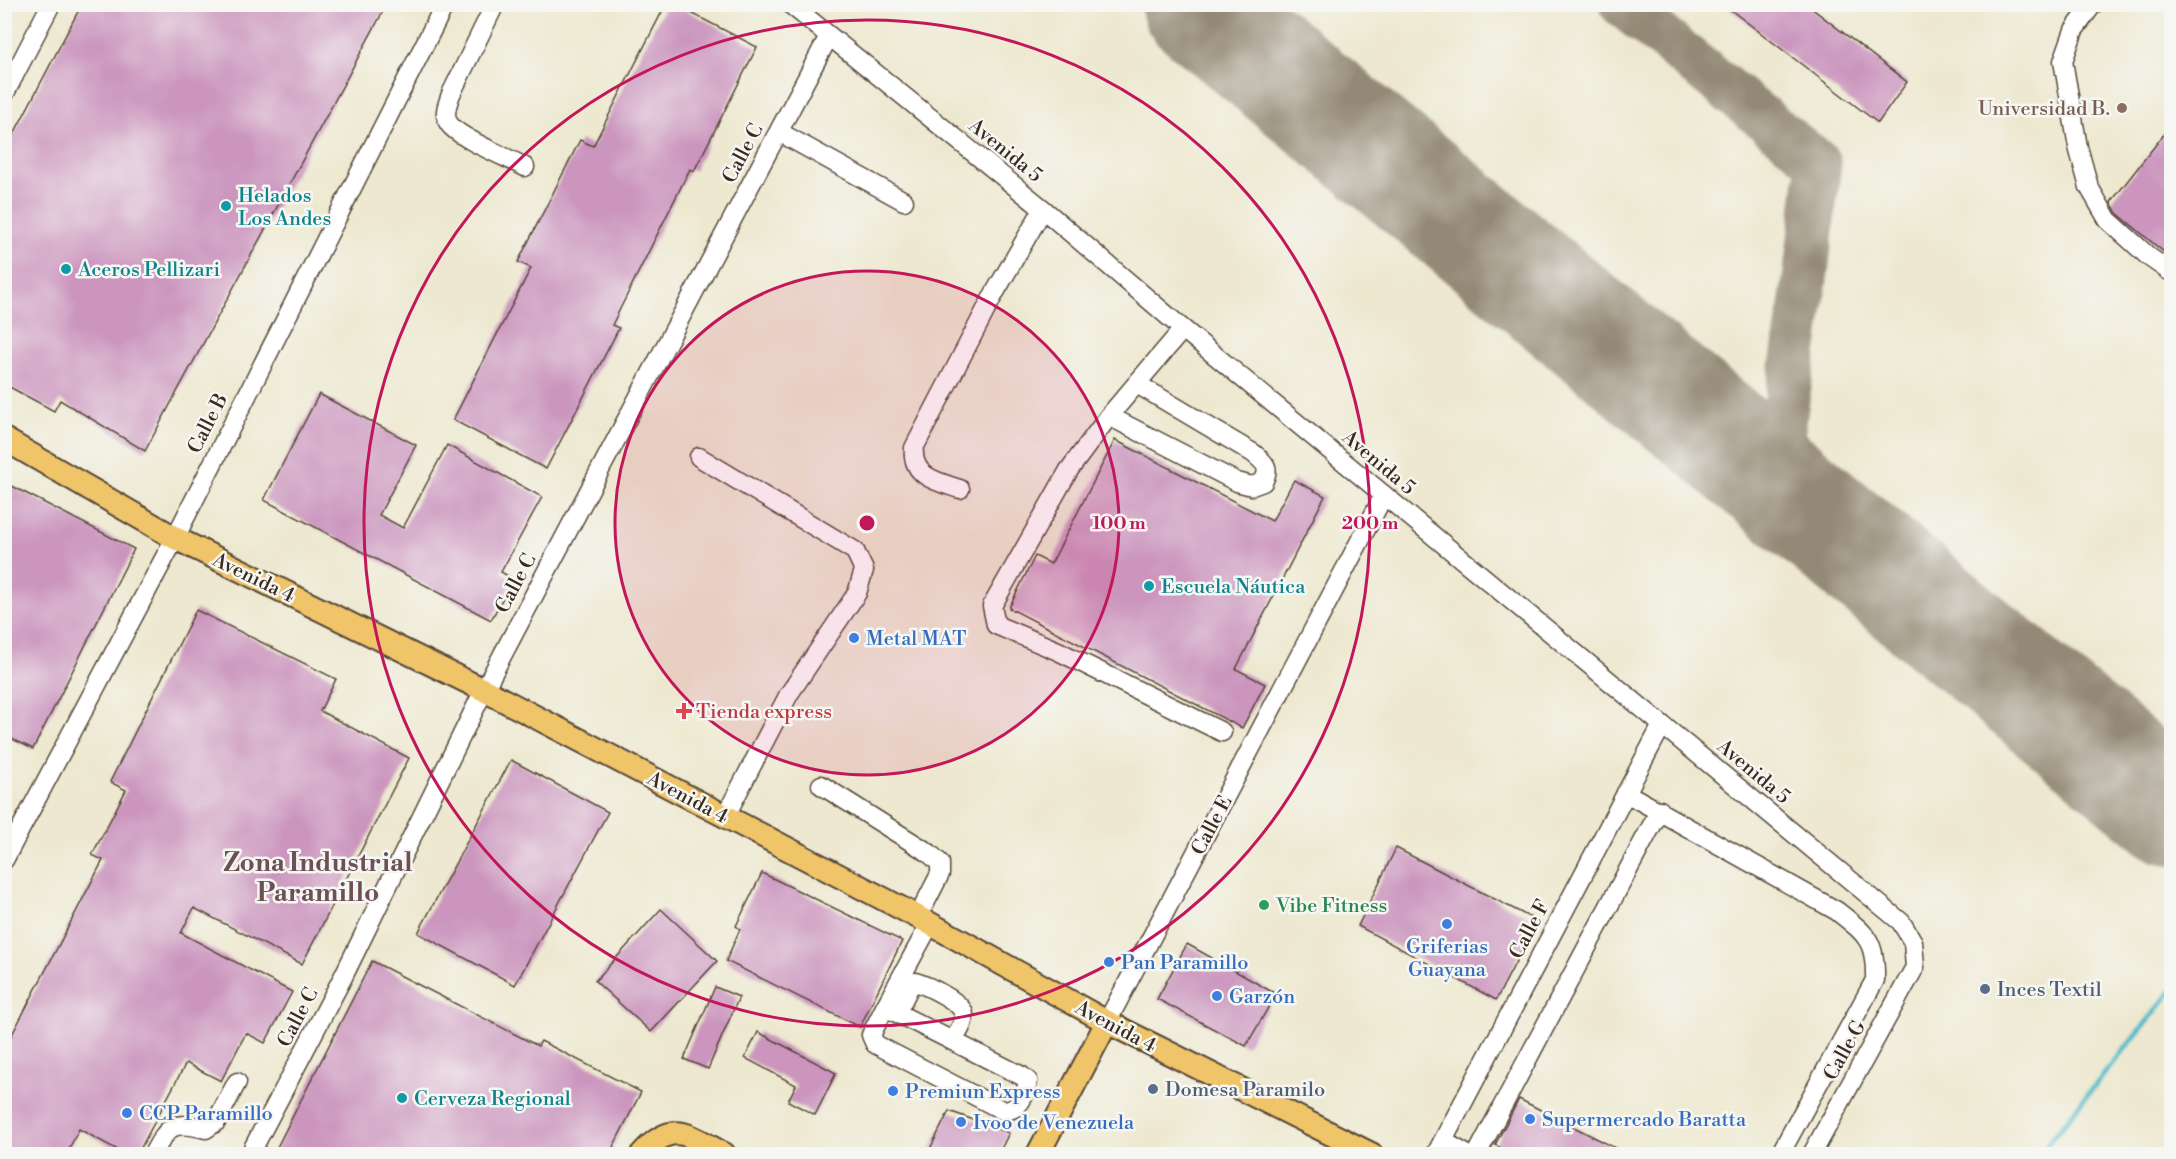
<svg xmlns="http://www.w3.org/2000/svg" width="2176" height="1159" viewBox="0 0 2176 1159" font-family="'Libre Bodoni',serif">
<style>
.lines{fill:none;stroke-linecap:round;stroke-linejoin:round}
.stream{stroke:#50bccb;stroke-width:5}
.taxiway{stroke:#948976;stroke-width:45}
.runway{stroke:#948976;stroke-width:112}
.building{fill:#cb95be}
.minor-casing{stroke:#564639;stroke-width:21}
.major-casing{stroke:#564639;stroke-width:26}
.minor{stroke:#fff;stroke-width:18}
.major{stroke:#f0c469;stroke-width:22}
.ring{fill:none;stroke:#c2185b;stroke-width:3}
.education-dot{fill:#8d6e63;stroke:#f6f6f2;stroke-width:2}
.culture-dot{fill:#0f9aa8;stroke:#f6f6f2;stroke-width:2}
.shop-dot{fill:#3f7fe0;stroke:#f6f6f2;stroke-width:2}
.health-dot{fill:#e0444e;stroke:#f6f6f2;stroke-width:2}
.leisure-dot{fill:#2e9e5b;stroke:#f6f6f2;stroke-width:2}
.service-dot{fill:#5c6f8a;stroke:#f6f6f2;stroke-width:2}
.labels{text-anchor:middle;stroke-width:5;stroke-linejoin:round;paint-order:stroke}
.education-label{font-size:20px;fill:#785e54;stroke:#f6f6f2;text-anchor:end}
.street-label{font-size:20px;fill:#3b2a1e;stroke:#f6f6f2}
.culture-label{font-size:20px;fill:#0d838f;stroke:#f6f6f2;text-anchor:start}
.shop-label{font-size:20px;fill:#366cbe;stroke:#f6f6f2;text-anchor:start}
.health-label{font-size:20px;fill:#be3a42;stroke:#f6f6f2;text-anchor:start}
.leisure-label{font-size:20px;fill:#27864d;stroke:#f6f6f2;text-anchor:start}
.service-label{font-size:20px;fill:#4e5e75;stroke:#f6f6f2;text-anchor:start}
.district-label{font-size:26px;font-weight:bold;fill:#6d4f56;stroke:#f6f6f2}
.centre{fill:#c2185b;stroke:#f6f6f2;stroke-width:3}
.ring-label{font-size:18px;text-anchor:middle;font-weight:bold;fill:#c2185b;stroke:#f6f6f2;stroke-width:5;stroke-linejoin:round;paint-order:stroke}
</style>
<rect width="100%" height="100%" fill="#f6f6f2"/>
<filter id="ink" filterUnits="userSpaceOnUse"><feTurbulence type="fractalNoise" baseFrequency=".0167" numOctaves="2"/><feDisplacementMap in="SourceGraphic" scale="12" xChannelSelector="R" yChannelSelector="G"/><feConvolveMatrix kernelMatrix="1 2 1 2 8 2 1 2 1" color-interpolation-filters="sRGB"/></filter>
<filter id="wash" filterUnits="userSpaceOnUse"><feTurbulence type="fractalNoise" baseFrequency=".008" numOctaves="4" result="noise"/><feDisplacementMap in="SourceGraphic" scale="24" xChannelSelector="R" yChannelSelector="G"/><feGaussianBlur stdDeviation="1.35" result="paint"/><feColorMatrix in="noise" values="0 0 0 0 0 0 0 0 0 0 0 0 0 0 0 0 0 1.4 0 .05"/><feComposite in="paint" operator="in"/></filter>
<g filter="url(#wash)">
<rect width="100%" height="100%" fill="#ede8cf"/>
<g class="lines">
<!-- stream -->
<polyline class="stream" points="2039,1154 2172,991"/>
<!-- taxiway -->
<polyline class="taxiway" points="1621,4 1819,163 1806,272 1775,482"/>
<!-- runway -->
<polyline class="runway" points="1197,4 2172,809"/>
</g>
<g id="blocks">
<!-- building -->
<g class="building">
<polygon points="82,4 387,4 145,451 60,400 54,411 4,384 4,153"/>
<polygon points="666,4 674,4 757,47 694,171 690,169 612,325 619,328 546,469 453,420 531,268 518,262 580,140 593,146"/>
<polygon points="1723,4 1806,4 1907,82 1878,123"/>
<polygon points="2172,124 2172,259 2117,213 2111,202"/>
<polygon points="319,394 416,445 379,515 403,528 447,445 542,497 501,572 513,579 491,620 264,500"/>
<polygon points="1115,440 1272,521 1294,480 1325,496 1236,669 1265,684 1242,728 1009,608 1035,556 1051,564"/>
<polygon points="4,482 134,549 33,749 4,735"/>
<polygon points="196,610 336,679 320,711 409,758 302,964 194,908 181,933 292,992 265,1043 246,1033 221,1081 186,1063 137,1155 127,1155 79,1129 66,1155 4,1155 4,1050 103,860 92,855 126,790 110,782"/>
<polygon points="511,760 608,812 515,985 418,933"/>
<polygon points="1396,848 1537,921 1496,1000 1358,926"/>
<polygon points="762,873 902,941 860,1027 726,961 740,929 736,926"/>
<polygon points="661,909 717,961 651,1032 595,981"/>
<polygon points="1187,944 1276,994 1246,1046 1157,999"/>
<polygon points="372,961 538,1046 541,1041 641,1092 609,1155 273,1155"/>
<polygon points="715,987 739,997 708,1069 684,1059"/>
<polygon points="758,1032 836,1073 815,1115 788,1101 796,1085 745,1058"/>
<polygon points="1519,1099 1629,1155 1514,1155 1495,1145"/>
<polygon points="949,1111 1009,1133 998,1155 927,1155"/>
</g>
</g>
</g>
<g filter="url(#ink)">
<use href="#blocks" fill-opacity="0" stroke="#564639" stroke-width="1.5"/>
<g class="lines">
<defs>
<g id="minor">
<path d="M495 4 451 94C448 103 443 113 448 122 455 137 509 158 525 167"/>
<polyline points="790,4 1043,209 1183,329 1901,922 1913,942 1915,967 1812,1154"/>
<polyline points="2093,4 2074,30 2063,61 2078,147 2089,187 2108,220 2149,257 2172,273"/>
<polyline points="4,95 51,4"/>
<polyline points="779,132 904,201"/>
<polyline points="1183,329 1109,416 1069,470 992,606 996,625 1058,651 1222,732"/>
<path d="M1109 416 1237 482 1252 486 1263 482C1271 467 1265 463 1253 453L1137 384"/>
<polyline points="699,457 855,551 864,570 857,593 789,694 725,817"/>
<path d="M960 489C938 482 911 477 914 448L994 294 1043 209"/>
<polyline points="821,785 929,853 940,863 940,874 918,917"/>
<path d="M1626 793 1837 911C1867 935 1876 940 1875 980L1780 1154"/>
<polyline points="4,860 175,538 445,4"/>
<path d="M900 1006 910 986 915 982C926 985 965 1003 964 1015 964 1024 957 1034 953 1041"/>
<path d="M885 1007 871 1035 875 1044 1004 1111C1018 1111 1026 1095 1028 1081L1022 1076 885 1007 930 924"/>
<polyline points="1107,1022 1384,495"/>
<polyline points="1443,1141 1466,1154"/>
<path d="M153 1154C169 1124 173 1121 206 1129L216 1122 237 1082"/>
<polyline points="250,1154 343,977 484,690 829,36"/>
<polyline points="1436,1154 1662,725"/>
<polyline points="1477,1154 1660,810"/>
</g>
<g id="major">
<polyline points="4,439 175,538 484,690 918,917 1107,1022 1371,1154"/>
<path d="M642 1154C673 1119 688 1135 724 1154"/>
<polyline points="1038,1154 1107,1022"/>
</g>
</defs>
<!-- minor casing -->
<use href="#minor" class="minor-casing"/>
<!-- major casing -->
<use href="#major" class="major-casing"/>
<!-- minor -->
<use href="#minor" class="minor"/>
<!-- major -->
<use href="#major" class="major"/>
</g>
</g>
<!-- distance rings -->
<circle cx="867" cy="523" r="252" fill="#c2185b" fill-opacity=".12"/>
<g class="ring">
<circle cx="867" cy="523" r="252"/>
<circle cx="867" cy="523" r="503"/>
</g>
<!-- markers -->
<circle class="education-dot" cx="2122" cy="108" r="6"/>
<g class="culture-dot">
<circle cx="226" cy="206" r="6"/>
<circle cx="66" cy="269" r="6"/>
<circle cx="1149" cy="586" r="6"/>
<circle cx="402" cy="1098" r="6"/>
</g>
<g class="shop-dot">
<circle cx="854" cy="638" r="6"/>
<circle cx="1447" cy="924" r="6"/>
<circle cx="1109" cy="962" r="6"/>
<circle cx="1217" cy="996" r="6"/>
<circle cx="893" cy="1091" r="6"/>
<circle cx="127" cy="1113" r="6"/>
<circle cx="1530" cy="1119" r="6"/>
<circle cx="961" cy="1122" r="6"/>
</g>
<path class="health-dot" d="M681 702h6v6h6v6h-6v6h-6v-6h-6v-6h6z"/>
<circle class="leisure-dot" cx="1264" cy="905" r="6"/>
<g class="service-dot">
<circle cx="1985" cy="989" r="6"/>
<circle cx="1153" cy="1089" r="6"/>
</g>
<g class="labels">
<!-- education labels -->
<g class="education-label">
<text x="2110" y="115">Universidad B.</text>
</g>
<!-- street labels -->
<g class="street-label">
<text transform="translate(1006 150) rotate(39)" y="7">Avenida 5</text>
<text transform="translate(742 153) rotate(-62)" y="7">Calle C</text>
<text transform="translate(207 423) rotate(-63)" y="7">Calle B</text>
<text transform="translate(1379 462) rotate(40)" y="7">Avenida 5</text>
<text transform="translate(254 577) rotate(26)" y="7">Avenida 4</text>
<text transform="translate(515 583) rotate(-62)" y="7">Calle C</text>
<text transform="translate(1754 771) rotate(40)" y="7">Avenida 5</text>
<text transform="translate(688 797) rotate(28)" y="7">Avenida 4</text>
<text transform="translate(1211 825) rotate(-62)" y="7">Calle E</text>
<text transform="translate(1529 929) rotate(-62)" y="7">Calle F</text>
<text transform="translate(297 1017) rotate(-62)" y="7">Calle C</text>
<text transform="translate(1116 1026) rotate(28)" y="7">Avenida 4</text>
<text transform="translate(1844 1050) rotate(-61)" y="7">Calle G</text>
</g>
<!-- culture labels -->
<g class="culture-label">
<text x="238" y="202">Helados<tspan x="238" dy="23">Los Andes</tspan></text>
<text x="78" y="276">Aceros Pellizari</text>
<text x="1161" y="593">Escuela Náutica</text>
<text x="414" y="1105">Cerveza Regional</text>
</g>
<!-- shop labels -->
<g class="shop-label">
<text x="866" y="645">Metal MAT</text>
<text x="1447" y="953" text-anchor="middle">Griferias<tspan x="1447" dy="23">Guayana</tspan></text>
<text x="1121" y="969">Pan Paramillo</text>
<text x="1229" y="1003">Garzón</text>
<text x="905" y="1098">Premiun Express</text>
<text x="139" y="1120">CCP Paramillo</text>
<text x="1542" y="1126">Supermercado Baratta</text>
<text x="973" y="1129">Ivoo de Venezuela</text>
</g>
<!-- health labels -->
<g class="health-label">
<text x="696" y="718">Tienda express</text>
</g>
<!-- leisure labels -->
<g class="leisure-label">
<text x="1276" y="912">Vibe Fitness</text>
</g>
<!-- service labels -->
<g class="service-label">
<text x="1997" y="996">Inces Textil</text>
<text x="1165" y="1096">Domesa Paramilo</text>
</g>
<!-- district labels -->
<g class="district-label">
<text x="318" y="871">Zona Industrial<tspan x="318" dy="30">Paramillo</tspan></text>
</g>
</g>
<circle cx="867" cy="523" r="9" class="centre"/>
<g class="ring-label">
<text x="1119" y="529">100 m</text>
<text x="1370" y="529">200 m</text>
</g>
<!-- margin -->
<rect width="2176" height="1159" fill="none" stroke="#f6f6f2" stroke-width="24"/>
</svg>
